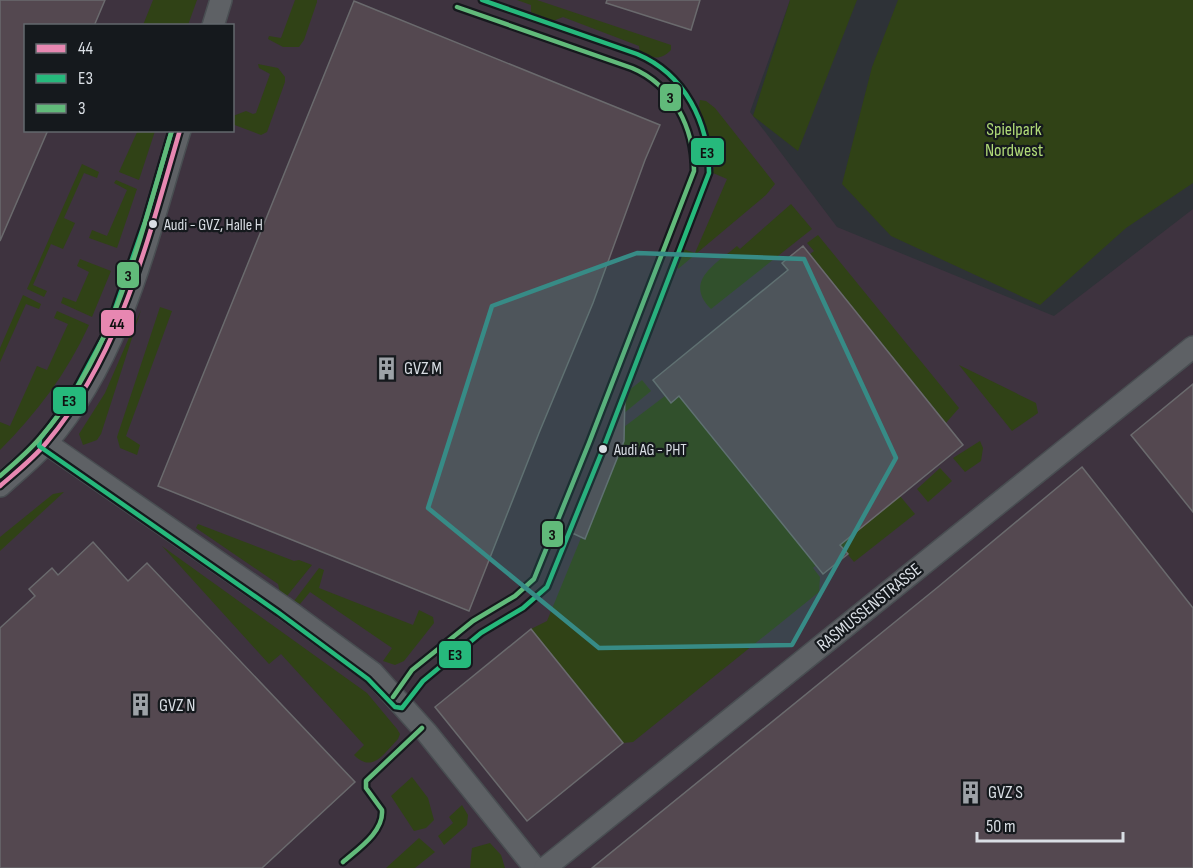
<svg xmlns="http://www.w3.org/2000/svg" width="1193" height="868" viewBox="0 0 1193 868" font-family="'Sofia Sans Condensed',sans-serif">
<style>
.industrial{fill:#3e333f;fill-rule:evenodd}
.green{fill:#304216}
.building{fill:#544850;stroke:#6a6a6d;stroke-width:1.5}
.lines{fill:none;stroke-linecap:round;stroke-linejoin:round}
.street-casing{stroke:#494e52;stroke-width:24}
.street{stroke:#5e6165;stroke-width:21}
.bus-1-casing{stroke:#15191d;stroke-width:9}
.bus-2-casing{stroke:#15191d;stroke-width:9}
.bus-3-casing{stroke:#15191d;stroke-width:9}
.bus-1{stroke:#e787b1;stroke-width:4.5}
.bus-2{stroke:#26b97c;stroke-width:4.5}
.bus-3{stroke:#61ba7a;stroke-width:4.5}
.marked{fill:#378b86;fill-opacity:0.2;stroke:#378b86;stroke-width:4.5;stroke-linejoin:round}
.bus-dot{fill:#d9dee4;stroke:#15191d;stroke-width:2}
.labels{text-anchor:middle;stroke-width:4.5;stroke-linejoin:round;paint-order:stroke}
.bus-label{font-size:16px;fill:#d9dee4;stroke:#15191d;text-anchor:start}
.park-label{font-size:18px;fill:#afd977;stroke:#15191d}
.poi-label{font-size:18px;fill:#d9dee4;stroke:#15191d;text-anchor:start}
.street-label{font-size:18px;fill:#d9dee4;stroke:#15191d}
.line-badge{stroke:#15191d;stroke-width:2}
.pale-badge-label{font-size:16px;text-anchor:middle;font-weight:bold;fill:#111}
</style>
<rect width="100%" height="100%" fill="#2e3237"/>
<!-- industrial -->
<path class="industrial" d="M0 0H790L750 112 837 227 1054 316 1193 209V868H0ZM26 26H232V130H26Z"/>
<!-- green -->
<g class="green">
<polygon points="153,0 197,0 188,25 143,25"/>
<polygon points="295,0 317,0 317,2 304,40 299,47 283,47 268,39 269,36 281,38"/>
<path d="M517 0H537L671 45V50C660 61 654 58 640 53L639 46 563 17 553 21 531 12V5Z"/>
<polygon points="790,0 857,0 798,151 753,116"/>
<polygon points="898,0 1193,0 1193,183 1126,228 1040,305 891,236 842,184 872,67"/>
<polygon points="258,64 278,68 285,77 285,82 267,132 261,135 232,124 233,116 246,111 253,114 256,113 270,74 259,68"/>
<polygon points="700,100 706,101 715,108 775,184 766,195 678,269 676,264 683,249 695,253 727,179 713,173 715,163 699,106"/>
<polygon points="138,130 155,131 139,180 119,172"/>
<polygon points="82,164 99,172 97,178 84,173 64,218 75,223 63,249 51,244 33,285 47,291 44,297 27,289"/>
<polygon points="116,180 137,189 117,248 89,238 92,230 107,236 127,190 114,183"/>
<path d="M791 204 812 229 711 309C683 281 716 264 737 246L740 249Z"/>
<polygon points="818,235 959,408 946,423 810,254 814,251 807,243"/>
<polygon points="80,259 111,271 92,317 61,303 63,297 76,302 89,272 77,266"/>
<polygon points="23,295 41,304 39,309 26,304 0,362 0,348"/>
<polygon points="160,307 172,311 126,436 140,445 137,455 120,448 117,437"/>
<polygon points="141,310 101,434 97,440 83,445 79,434 105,393"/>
<path d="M57 311 89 325C67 373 37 413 0 450V422L10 426 37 366 47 370 68 324 54 318Z"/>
<polygon points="959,365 1036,403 1038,413 1012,431"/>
<polygon points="642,380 651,391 623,414 615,412 628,391"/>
<polygon points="665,396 671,402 679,396 816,565 813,568 820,577 819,592 633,742 623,743 531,629 547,621 581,538 584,540 623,441 624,427"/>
<polygon points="980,441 983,448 981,461 965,472 953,458"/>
<polygon points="940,468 952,481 928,502 917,489"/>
<polygon points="64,492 0,551 0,537 53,494"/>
<polygon points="900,496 915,514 854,562 840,545"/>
<polygon points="198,524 294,561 299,560 312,565 287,596 280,592 278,584 196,528"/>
<path d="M162 546 367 693 397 729 400 734 398 739C384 753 373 774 354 755L364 745 281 654 269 664Z"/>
<polygon points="319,568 324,570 319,588 413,625 419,610 433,617 434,623 404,661 395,665 383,661 392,648 310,592 300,604 294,601"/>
<polygon points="412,777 428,798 434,820 426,828 414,831 391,796"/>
<polygon points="462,805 468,815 467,825 444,845 438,836 453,823 449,817"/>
<polygon points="419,838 435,852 415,868 386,868"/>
<polygon points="490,843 501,855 505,868 470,868 472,848"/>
</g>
<!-- building -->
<g class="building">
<polygon points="0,0 105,0 94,26 26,26 26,130 48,130 0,241"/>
<polygon points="607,0 700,0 691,30 606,3"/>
<polygon points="354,1 660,125 645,160 593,303 539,433 469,611 158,486"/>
<polygon points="803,246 963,445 840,545 848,554 823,574 679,396 671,403 653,380 788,270 782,263"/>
<polygon points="1193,384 1193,512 1131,435"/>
<polygon points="622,392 625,392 624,441 585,539 570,532"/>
<polygon points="1082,467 1193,608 1193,868 592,868 938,587"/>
<polygon points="93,542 128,581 147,563 355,782 262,868 0,868 0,628 35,596 29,589 52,568 58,575"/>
<polygon points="531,629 623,743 527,821 435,707"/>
</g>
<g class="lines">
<defs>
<g id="street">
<polyline points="213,26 221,0"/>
<polyline points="46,443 283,607 373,673 427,733 535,868"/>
<path d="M0 486C15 472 33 458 47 442 122 356 147 237 180 130"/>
<polyline points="545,868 1193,347"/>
</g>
</defs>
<!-- street casing -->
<use href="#street" class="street-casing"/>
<!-- street -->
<use href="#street" class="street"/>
<defs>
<path id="bus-1" d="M0 486C16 472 33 459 47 442 121 354 148 239 180 130"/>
<path id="bus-2" d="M172 130 145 222 108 329 71 398 40 439 39 446 279 613 368 679 395 707 402 708 423 681 481 633 523 608 547 587 603 449 709 173C709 123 685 74 637 54L482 0"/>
<g id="bus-3">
<path d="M0 476C14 464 28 452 40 438 115 353 140 237 172 130"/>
<path d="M393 697 412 670 473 621 515 596 534 579 589 443 694 171C694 128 673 85 632 68L457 7"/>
<path d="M343 862C358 849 384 832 382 810L366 788V781L422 728"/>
</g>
</defs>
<!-- bus-1 casing -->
<use href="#bus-1" class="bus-1-casing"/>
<!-- bus-2 casing -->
<use href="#bus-2" class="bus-2-casing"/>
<!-- bus-3 casing -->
<use href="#bus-3" class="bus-3-casing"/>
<!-- bus-1 -->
<use href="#bus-1" class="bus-1"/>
<!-- bus-2 -->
<use href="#bus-2" class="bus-2"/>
<!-- bus-3 -->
<use href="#bus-3" class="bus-3"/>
</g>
<!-- marked area -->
<path class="marked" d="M637 253 804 259 896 458 792 645 599 648 428 508 492 306Z"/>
<!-- icons -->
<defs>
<symbol id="building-bare" viewBox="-9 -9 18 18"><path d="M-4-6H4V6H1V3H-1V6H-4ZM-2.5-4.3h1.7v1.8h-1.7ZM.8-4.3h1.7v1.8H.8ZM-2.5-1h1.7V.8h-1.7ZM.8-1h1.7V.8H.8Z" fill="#9da2a7" stroke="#15191d" stroke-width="2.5" paint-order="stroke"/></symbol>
</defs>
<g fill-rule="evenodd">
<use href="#building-bare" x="370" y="352" width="33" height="33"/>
<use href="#building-bare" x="124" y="688" width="33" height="33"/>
<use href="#building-bare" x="954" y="776" width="33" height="33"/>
</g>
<!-- markers -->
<g class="bus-dot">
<circle cx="153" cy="224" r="5"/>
<circle cx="603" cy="449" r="5"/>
</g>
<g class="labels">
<!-- bus labels -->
<g class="bus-label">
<text x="164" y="230">Audi - GVZ, Halle H</text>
<text x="614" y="455">Audi AG - PHT</text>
</g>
<!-- park labels -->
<g class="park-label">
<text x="1014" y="135">Spielpark<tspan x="1014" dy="21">Nordwest</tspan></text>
</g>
<!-- poi labels -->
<g class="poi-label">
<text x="404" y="374">GVZ M</text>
<text x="159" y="711">GVZ N</text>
<text x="988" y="798">GVZ S</text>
</g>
<!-- street labels -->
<g class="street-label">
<text transform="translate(869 607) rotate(-39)" y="6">RASMUSSENSTRASSE</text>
</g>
</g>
<g class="line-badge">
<rect x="659" y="83" width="23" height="29" rx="6" fill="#61ba7a"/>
<rect x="690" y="137" width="35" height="29" rx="6" fill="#26b97c"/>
<rect x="116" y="261" width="24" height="28" rx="6" fill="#61ba7a"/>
<rect x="100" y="309" width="35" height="28" rx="6" fill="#e787b1"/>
<rect x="52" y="386" width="35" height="29" rx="6" fill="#26b97c"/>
<rect x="541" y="520" width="23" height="28" rx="6" fill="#61ba7a"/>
<rect x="438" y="640" width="34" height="29" rx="6" fill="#26b97c"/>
</g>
<g class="pale-badge-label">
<text x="670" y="103">3</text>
<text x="707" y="158">E3</text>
<text x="128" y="281">3</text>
<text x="117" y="329">44</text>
<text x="69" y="406">E3</text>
<text x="552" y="540">3</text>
<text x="455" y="660">E3</text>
</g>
<!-- legend -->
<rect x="24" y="24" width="210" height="108" fill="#15191d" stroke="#63686d" stroke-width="1.5"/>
<rect x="36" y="44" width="30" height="9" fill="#e787b1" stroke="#63686d" stroke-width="1.5"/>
<text x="78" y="54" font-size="18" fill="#d9dee4">44</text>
<rect x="36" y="74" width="30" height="9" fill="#26b97c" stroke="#63686d" stroke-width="1.5"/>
<text x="78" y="84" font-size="18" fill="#d9dee4">E3</text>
<rect x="36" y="104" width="30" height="9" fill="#61ba7a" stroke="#63686d" stroke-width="1.5"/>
<text x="78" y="114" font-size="18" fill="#d9dee4">3</text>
<!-- scale -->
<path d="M977 832v9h146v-9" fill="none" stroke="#d9dee4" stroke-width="3"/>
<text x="986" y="832" font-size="18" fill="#d9dee4" stroke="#15191d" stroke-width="4.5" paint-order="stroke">50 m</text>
</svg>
